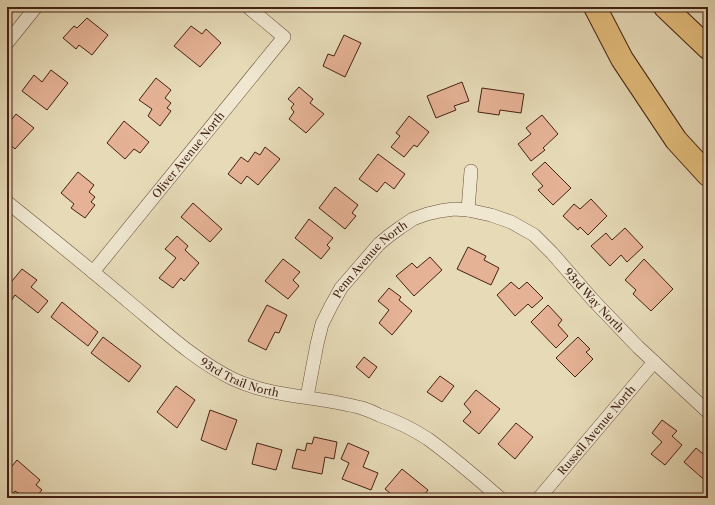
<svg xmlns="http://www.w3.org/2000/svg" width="715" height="505" viewBox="0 0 715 505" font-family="'Libre Caslon Text',serif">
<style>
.building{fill:#e5b295;stroke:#452114}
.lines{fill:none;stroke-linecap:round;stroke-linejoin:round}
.minor-casing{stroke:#6d4f3d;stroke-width:14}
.motorway-casing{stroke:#452114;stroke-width:24}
.minor{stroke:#efe7d0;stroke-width:13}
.motorway{stroke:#e3bd7c;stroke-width:22}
.labels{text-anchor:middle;stroke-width:4;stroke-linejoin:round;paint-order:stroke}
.street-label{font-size:11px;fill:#452114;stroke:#efe7d0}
</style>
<rect width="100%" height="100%" fill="#e6dab7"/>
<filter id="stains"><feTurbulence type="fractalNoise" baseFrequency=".005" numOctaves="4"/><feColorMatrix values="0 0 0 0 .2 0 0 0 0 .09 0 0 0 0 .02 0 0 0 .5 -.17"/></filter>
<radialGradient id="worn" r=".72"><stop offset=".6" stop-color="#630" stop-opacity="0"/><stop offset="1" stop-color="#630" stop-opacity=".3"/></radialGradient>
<!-- building -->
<g class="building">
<polygon points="87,18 108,35 92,55 79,45 76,49 63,38 74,26 77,28"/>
<polygon points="191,26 202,34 206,29 221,43 200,67 174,46"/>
<polygon points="344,35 361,43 345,77 323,66 328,54 334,56"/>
<polygon points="51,70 68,83 47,110 22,91 34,75 42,82"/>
<polygon points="156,78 171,90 165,98 171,103 167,108 171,111 160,126 148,116 152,109 139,100"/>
<polygon points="462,82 469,101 454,106 456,110 436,118 427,96"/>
<polygon points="299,87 313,99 310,103 324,114 306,133 289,119 294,112 291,108 294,104 288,99"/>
<polygon points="482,88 524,94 521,113 500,110 499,115 478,112"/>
<polygon points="16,114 34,128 15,149 7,142 7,123 8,124"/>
<polygon points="542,115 558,134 543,148 545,150 531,161 518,144 531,134 526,128"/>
<polygon points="409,116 429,132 417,147 414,145 404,157 391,147 400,136 396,133"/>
<polygon points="124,121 149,142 140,153 134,149 125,159 107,143"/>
<polygon points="265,147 280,159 258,185 247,176 241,184 228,174 241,157 248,162 255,152 260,155"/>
<polygon points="378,154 405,174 394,189 385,182 377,192 359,179"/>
<polygon points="545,162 571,188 553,205 538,190 543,186 532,174"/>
<polygon points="78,172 94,185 89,192 95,197 91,202 95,205 85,218 71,208 74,204 61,193"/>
<polygon points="335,187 358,205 352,213 356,216 345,229 319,208"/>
<polygon points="591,199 607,216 588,235 580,227 578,230 563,216 574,204 580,209"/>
<polygon points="193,203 222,229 210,242 181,217"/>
<polygon points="309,219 333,238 327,245 330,248 321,259 295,238"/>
<polygon points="625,228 643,247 627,262 621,255 610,266 591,246 606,233 612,240"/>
<polygon points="177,236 188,246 185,250 199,263 184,281 181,278 173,288 159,278 176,258 165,249"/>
<polygon points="468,247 486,256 484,260 499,268 491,285 457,269"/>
<polygon points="430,257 442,270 414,296 396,276 412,263 417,268"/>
<polygon points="283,259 300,272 293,280 299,286 288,299 265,281"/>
<polygon points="644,259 673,289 651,311 633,294 636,290 625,280"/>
<polygon points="22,269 37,280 31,287 48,301 38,313 15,295 9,304 7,302 7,287"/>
<polygon points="511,282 519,289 527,282 543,298 532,308 528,304 515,316 497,295"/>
<polygon points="389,288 401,297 399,300 412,311 392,335 379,323 389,310 378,301"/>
<polygon points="62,302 98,332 88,346 51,317"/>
<polygon points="267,305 287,315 279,333 275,332 266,350 248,341"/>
<polygon points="548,305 562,320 558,325 568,336 556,348 531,322"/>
<polygon points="103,337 141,366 129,382 91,353"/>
<polygon points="578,337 590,349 586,352 593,359 575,377 556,358"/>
<polygon points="364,357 377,367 369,378 356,367"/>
<polygon points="440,376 454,386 442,402 427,392"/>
<polygon points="176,386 195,400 177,428 157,412"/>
<polygon points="476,390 500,409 479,434 463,421 471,412 464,404"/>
<polygon points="210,410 237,420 226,450 201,440"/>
<polygon points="662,420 677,431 672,436 682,445 665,465 651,454 662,442 652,433"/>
<polygon points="516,423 533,437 515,459 498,444"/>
<polygon points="314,437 337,442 334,459 325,457 322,474 292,468 297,449 305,451 307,443 312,444"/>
<polygon points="257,443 282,450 276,470 252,464"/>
<polygon points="348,443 369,452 363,467 378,473 371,490 342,479 349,463 341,459"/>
<polygon points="696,448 708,458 708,483 684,462"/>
<polygon points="17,460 40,480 36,485 42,490 35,498 16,498 20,494 15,491 9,498 7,498 7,472"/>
<polygon points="402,469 428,490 422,498 396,498 385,489"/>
</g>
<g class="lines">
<defs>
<g id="minor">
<polyline points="7,43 36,7"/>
<path id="s1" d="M7 202C48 235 89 268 129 302 162 329 194 360 233 379 273 398 320 396 362 408 368 410 373 412 379 415 396 421 413 429 428 439 453 457 477 478 500 498"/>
<polyline points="468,210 471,171"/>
<path id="s2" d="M93 272 284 37 248 7"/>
<path id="s3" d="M307 397 317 344 322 324 331 306 341 288 379 244 390 235 401 227 413 219 427 214 440 211 454 209 468 210 491 215 511 222 534 235 552 253 593 300 638 347 708 412"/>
<path id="s4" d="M539 498 654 362"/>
</g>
<g id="motorway">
<polyline points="595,7 622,59 676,140 708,175"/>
<polyline points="665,7 708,48"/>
</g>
</defs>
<!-- minor casing -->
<use href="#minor" class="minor-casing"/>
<!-- motorway casing -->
<use href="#motorway" class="motorway-casing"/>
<!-- minor -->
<use href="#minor" class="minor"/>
<!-- motorway -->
<use href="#motorway" class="motorway"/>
</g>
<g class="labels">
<!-- street labels -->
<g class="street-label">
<text dy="4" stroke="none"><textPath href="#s2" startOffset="151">Oliver Avenue North</textPath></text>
<text dy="4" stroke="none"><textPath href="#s3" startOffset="156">Penn Avenue North</textPath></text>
<text dy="4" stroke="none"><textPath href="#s3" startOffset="432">93rd Way North</textPath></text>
<text dy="4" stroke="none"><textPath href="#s1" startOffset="293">93rd Trail North</textPath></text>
<text dy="4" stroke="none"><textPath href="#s4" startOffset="89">Russell Avenue North</textPath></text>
</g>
</g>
<!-- margin -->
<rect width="715" height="505" fill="none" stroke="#e6dab7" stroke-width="24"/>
<rect x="8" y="8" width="699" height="489" fill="none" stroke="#452114" stroke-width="2"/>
<rect x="12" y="12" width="691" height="481" fill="none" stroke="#452114"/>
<rect width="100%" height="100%" filter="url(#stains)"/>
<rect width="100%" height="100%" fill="url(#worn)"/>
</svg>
